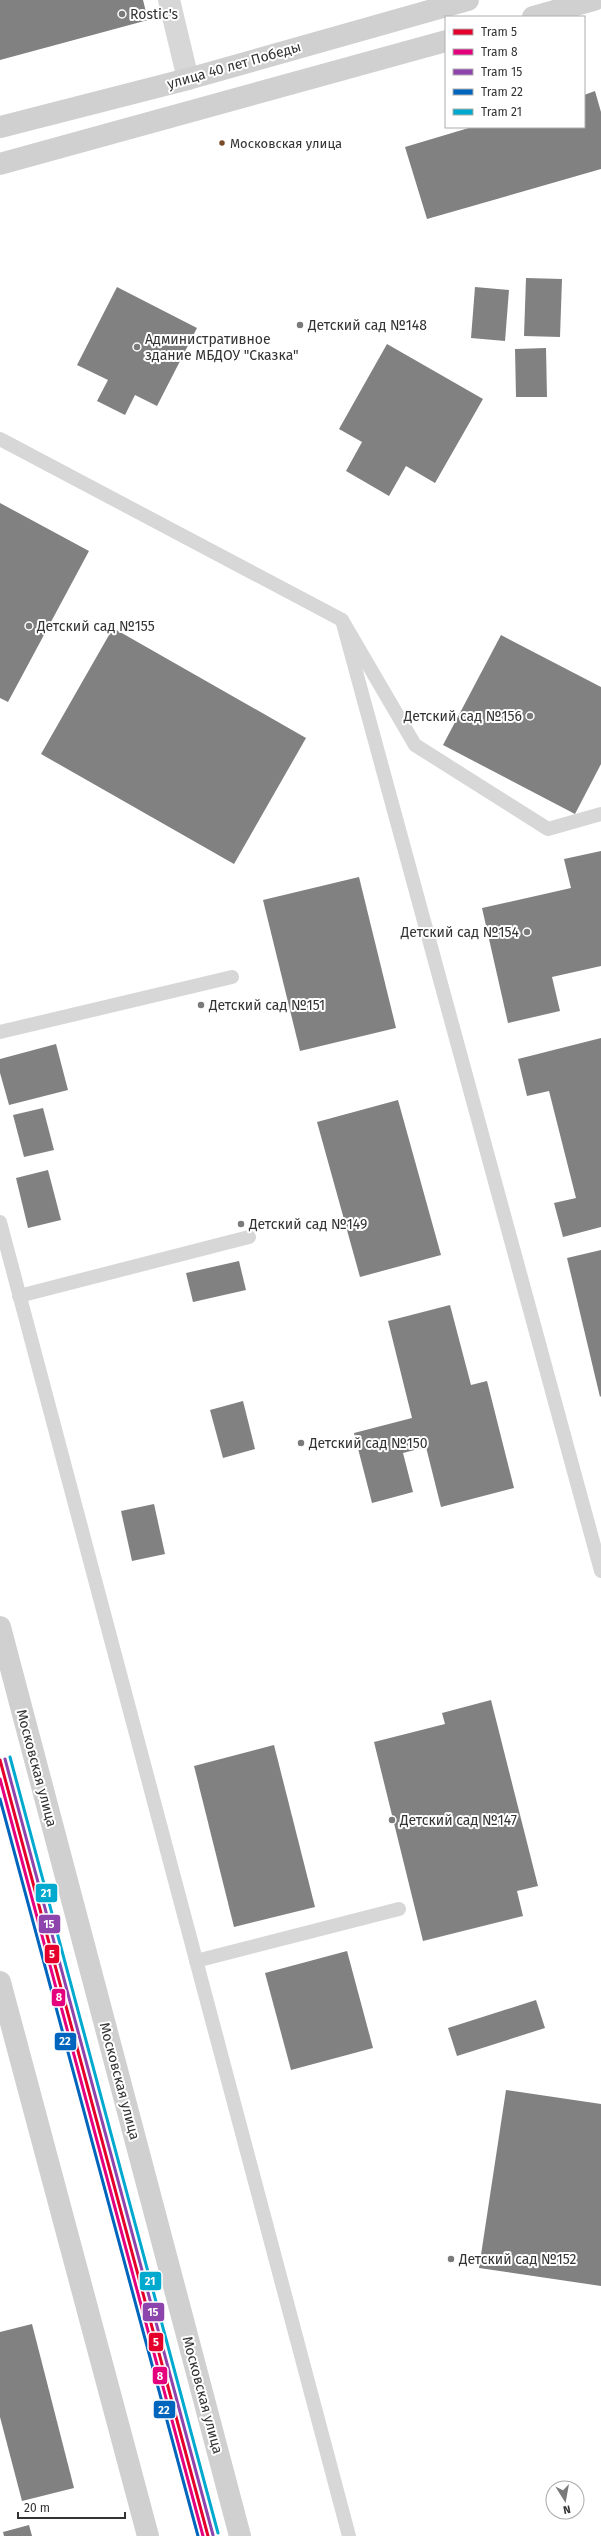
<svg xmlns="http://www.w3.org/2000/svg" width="601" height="2536" viewBox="0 0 601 2536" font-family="'Fira Sans',sans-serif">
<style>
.building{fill:#818181}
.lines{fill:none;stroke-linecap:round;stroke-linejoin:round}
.lane{stroke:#d7d7d7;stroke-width:14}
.street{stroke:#d7d7d7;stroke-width:22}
.secondary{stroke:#d0d0d0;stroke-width:22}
.tram-1-casing{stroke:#fff;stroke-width:6}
.tram-2-casing{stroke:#fff;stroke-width:6}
.tram-3-casing{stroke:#fff;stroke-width:6}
.tram-4-casing{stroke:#fff;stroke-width:6}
.tram-5-casing{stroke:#fff;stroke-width:6}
.tram-1{stroke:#e4002b;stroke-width:3}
.tram-2{stroke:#e5007d;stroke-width:3}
.tram-3{stroke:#8e44ad;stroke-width:3}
.tram-4{stroke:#0065bd;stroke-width:3}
.tram-5{stroke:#00a9ce;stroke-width:3}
.poi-dot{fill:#7a7a7a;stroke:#fff;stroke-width:1.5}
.bus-dot{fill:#7a4b2a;stroke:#fff;stroke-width:1.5}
.labels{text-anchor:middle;stroke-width:4;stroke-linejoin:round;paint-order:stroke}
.bus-label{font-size:13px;fill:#333;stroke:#fff;text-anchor:start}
.poi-label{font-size:14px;fill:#333;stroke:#fff;text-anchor:start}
.street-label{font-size:14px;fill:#333;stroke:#fff}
.line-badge{stroke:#fff;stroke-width:1.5}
.badge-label{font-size:11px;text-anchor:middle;font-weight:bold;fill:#fff}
</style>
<rect width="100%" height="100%" fill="#fff"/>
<!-- building -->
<g class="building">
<polygon points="0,0 143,0 148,20 0,60"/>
<polygon points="595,91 601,112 601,169 427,219 405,147 472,127 584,127 584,95"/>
<polygon points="526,278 562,279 560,337 524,336"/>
<polygon points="117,287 197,328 157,406 135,395 125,415 97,401 108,380 77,365"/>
<polygon points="475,287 509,290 505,341 471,338"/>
<polygon points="387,344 483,399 435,483 406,466 389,496 346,471 362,442 339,429"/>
<polygon points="546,348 547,397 516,397 515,349"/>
<polygon points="0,503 89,551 8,702 0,698"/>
<polygon points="113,628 306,738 234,864 41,754"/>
<polygon points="501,635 601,687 601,764 575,814 443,745"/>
<polygon points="601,851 601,966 552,977 560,1011 508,1023 482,908 571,888 564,859"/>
<polygon points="359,877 396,1028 300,1051 263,900"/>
<polygon points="601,1038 601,1227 563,1237 554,1203 576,1198 549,1091 527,1096 518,1059"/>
<polygon points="56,1044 68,1090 9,1105 0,1073 0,1059"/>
<polygon points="398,1100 441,1255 360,1277 317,1122"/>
<polygon points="43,1108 54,1150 24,1157 13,1115"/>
<polygon points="48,1170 61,1220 28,1228 16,1178"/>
<polygon points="601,1250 601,1396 600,1397 567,1258"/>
<polygon points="239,1261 246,1290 193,1302 186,1273"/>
<polygon points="450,1305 471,1385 487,1381 514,1488 441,1507 426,1447 403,1453 413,1492 372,1503 354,1433 412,1418 388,1321"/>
<polygon points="243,1401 255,1449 223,1458 210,1410"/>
<polygon points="154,1504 165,1554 132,1561 121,1511"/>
<polygon points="491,1700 538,1886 517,1891 523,1916 423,1941 374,1742 445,1724 442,1713"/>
<polygon points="274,1745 315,1907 234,1927 194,1766"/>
<polygon points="347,1951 373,2048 291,2070 265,1973"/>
<polygon points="536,2000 545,2028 457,2056 448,2028"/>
<polygon points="506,2090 601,2104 601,2286 479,2268"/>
<polygon points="32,2324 74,2488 22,2501 0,2417 0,2332"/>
<polygon points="29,2525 32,2536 4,2536 3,2532"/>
</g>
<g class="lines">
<!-- lane -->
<g class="lane">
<polyline points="0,439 342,620 415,745 548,829 601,814"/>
<polyline points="342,620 601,1571"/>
<polyline points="0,1032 232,977"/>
<polyline points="0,1222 349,2536"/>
<polyline points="19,1296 249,1237"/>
<polyline points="196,1961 399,1909"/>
</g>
<!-- street -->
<polyline class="street" points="169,0 188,79"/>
<!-- secondary -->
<g class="secondary">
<polyline points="533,17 594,0"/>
<polyline points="0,127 188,79 468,0"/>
<polyline points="0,164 446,41"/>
<polyline points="0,1627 240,2536"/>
<polyline points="0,1982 148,2536"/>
</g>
<defs>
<polyline id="tram-1" points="0,1760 208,2536"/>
<polyline id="tram-2" points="0,1779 203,2536"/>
<polyline id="tram-3" points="5,1759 213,2535"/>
<polyline id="tram-4" points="0,1799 198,2536"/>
<polyline id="tram-5" points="10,1757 218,2533"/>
</defs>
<!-- tram-1 casing -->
<use href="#tram-1" class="tram-1-casing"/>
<!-- tram-2 casing -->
<use href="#tram-2" class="tram-2-casing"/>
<!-- tram-3 casing -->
<use href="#tram-3" class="tram-3-casing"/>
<!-- tram-4 casing -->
<use href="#tram-4" class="tram-4-casing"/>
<!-- tram-5 casing -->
<use href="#tram-5" class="tram-5-casing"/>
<!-- tram-1 -->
<use href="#tram-1" class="tram-1"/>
<!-- tram-2 -->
<use href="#tram-2" class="tram-2"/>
<!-- tram-3 -->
<use href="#tram-3" class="tram-3"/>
<!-- tram-4 -->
<use href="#tram-4" class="tram-4"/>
<!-- tram-5 -->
<use href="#tram-5" class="tram-5"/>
</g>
<!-- markers -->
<g class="poi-dot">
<circle cx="122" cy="14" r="4"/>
<circle cx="300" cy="325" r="4"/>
<circle cx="137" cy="347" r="4"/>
<circle cx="29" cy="626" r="4"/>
<circle cx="530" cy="716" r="4"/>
<circle cx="527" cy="932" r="4"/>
<circle cx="201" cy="1005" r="4"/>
<circle cx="241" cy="1224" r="4"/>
<circle cx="301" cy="1443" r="4"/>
<circle cx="392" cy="1820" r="4"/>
<circle cx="451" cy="2259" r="4"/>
</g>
<circle class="bus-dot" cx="222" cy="143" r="3.5"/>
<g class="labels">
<!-- bus labels -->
<g class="bus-label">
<text x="230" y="148">Московская улица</text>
</g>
<!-- poi labels -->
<g class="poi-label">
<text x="130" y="19">Rostic's</text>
<text x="308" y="330">Детский сад №148</text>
<text x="145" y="344">Административное<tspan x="145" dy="16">здание МБДОУ "Сказка"</tspan></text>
<text x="37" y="631">Детский сад №155</text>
<text x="522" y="721" text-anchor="end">Детский сад №156</text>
<text x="519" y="937" text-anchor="end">Детский сад №154</text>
<text x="209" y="1010">Детский сад №151</text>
<text x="249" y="1229">Детский сад №149</text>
<text x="309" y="1448">Детский сад №150</text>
<text x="400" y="1825">Детский сад №147</text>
<text x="459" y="2264">Детский сад №152</text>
</g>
<!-- street labels -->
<g class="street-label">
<text transform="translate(234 65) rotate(-16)" y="5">улица 40 лет Победы</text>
<text transform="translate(37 1768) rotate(75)" y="5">Московская улица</text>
<text transform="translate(120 2081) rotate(75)" y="5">Московская улица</text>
<text transform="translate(203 2395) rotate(75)" y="5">Московская улица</text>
</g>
</g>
<g class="line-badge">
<rect x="35" y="1883" width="23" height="20" rx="4" fill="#00a9ce"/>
<rect x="38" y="1914" width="23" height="20" rx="4" fill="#8e44ad"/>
<rect x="44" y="1944" width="16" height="20" rx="4" fill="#e4002b"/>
<rect x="51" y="1988" width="15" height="19" rx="4" fill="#e5007d"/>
<rect x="54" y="2032" width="23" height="19" rx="4" fill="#0065bd"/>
<rect x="139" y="2271" width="23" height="20" rx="4" fill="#00a9ce"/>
<rect x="142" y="2302" width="23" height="20" rx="4" fill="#8e44ad"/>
<rect x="148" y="2332" width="16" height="20" rx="4" fill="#e4002b"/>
<rect x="152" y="2366" width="16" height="19" rx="4" fill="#e5007d"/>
<rect x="153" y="2400" width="23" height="19" rx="4" fill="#0065bd"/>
</g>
<g class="badge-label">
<text x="46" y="1897">21</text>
<text x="49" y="1928">15</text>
<text x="52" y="1958">5</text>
<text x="59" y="2001">8</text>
<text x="65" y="2045">22</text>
<text x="150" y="2285">21</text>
<text x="153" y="2316">15</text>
<text x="156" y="2346">5</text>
<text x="160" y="2380">8</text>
<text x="164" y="2414">22</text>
</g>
<!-- legend -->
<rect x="445" y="16" width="140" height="112" fill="#ffffff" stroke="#adadad"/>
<rect x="453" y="29" width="20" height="6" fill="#e4002b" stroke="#adadad"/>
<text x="481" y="36" font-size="12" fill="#333333">Tram 5</text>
<rect x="453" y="49" width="20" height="6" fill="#e5007d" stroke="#adadad"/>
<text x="481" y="56" font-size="12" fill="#333333">Tram 8</text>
<rect x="453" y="69" width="20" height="6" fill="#8e44ad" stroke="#adadad"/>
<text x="481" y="76" font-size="12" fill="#333333">Tram 15</text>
<rect x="453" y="89" width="20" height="6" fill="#0065bd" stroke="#adadad"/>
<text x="481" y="96" font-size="12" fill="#333333">Tram 22</text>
<rect x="453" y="109" width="20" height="6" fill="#00a9ce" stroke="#adadad"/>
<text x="481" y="116" font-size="12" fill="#333333">Tram 21</text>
<!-- north arrow -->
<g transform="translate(565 2500) rotate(169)"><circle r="19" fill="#ffffff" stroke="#adadad"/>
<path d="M0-3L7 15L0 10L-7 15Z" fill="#7a7a7a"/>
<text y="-6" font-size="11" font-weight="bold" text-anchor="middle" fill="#333333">N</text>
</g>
<!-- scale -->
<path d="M18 2512v6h107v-6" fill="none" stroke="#333333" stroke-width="2"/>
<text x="24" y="2512" font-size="12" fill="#333333" stroke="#ffffff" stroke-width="3" paint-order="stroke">20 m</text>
</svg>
